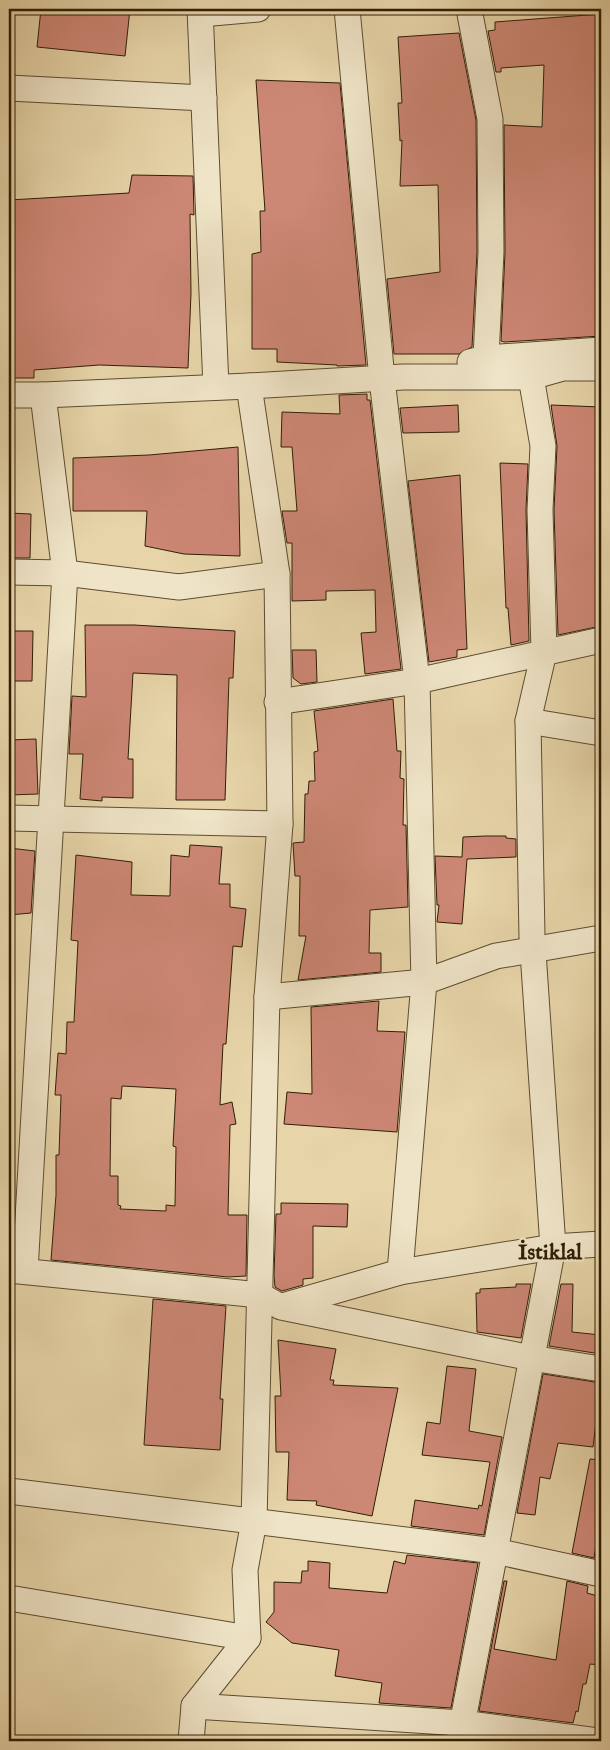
<svg xmlns="http://www.w3.org/2000/svg" width="610" height="1750" viewBox="0 0 610 1750" font-family="'IM FELL English',serif">
<style>
.building{fill:#cd8775;stroke:#301e07;fill-rule:evenodd}
.lines{fill:none;stroke-linecap:round;stroke-linejoin:round}
.street-casing{stroke:#5e4c30;stroke-width:27}
.street{stroke:#efe4c7;stroke-width:25}
.labels{text-anchor:middle;stroke-width:4.5;stroke-linejoin:round;paint-order:stroke}
.district-label{font-size:22px;font-weight:bold;fill:#301e07;stroke:#efe4c7}
</style>
<rect width="100%" height="100%" fill="#e7d5a9"/>
<filter id="stains"><feTurbulence type="fractalNoise" baseFrequency=".004" numOctaves="4"/><feColorMatrix values="0 0 0 0 .2 0 0 0 0 .09 0 0 0 0 .02 0 0 0 .5 -.17"/></filter>
<radialGradient id="worn" r=".72"><stop offset=".6" stop-color="#630" stop-opacity="0"/><stop offset="1" stop-color="#630" stop-opacity=".3"/></radialGradient>
<!-- building -->
<g class="building">
<polygon points="41,9 130,9 125,56 37,47"/>
<polygon points="601,14 601,336 504,342 501,341 505,252 504,125 542,127 544,65 501,68 501,72 496,72 488,31 495,30 495,22"/>
<polygon points="459,33 476,120 477,252 472,347 459,354 394,354 387,279 440,272 438,185 400,186 402,140 400,141 398,103 402,103 398,37"/>
<polygon points="256,80 340,83 366,365 337,366 337,365 277,362 277,349 252,349 252,254 261,252 260,211 265,211"/>
<polygon points="132,175 193,176 194,215 190,214 191,293 188,368 99,365 34,370 34,378 9,378 9,200 129,193"/>
<polygon points="367,394 367,400 370,400 401,669 365,674 361,633 376,632 375,590 326,591 326,600 292,601 292,543 287,543 282,511 297,511 292,447 281,447 282,412 340,414 339,395"/>
<polygon points="458,405 459,432 403,433 400,408"/>
<polygon points="551,405 601,407 601,454 599,454 601,492 601,626 558,635 554,510 557,446"/>
<polygon points="238,447 240,556 184,554 145,546 147,511 73,511 73,458 149,455"/>
<polygon points="500,463 528,464 526,510 529,641 511,645 508,608 506,608"/>
<polygon points="460,475 467,649 457,650 457,657 429,662 408,481"/>
<polygon points="9,513 31,514 30,558 9,558"/>
<polygon points="85,625 134,625 235,631 233,678 229,678 225,800 176,800 177,675 133,673 128,759 133,759 133,798 102,797 102,801 80,799 83,754 69,754 72,696 86,697"/>
<polygon points="9,631 33,631 32,681 9,681"/>
<polygon points="292,650 316,650 317,682 301,684 293,678"/>
<polygon points="393,699 397,751 401,751 400,778 404,779 403,825 406,825 408,907 370,910 369,953 381,953 381,972 298,980 306,936 299,936 300,876 295,876 293,843 304,842 305,794 308,794 309,781 315,781 314,752 318,751 314,711"/>
<polygon points="36,739 38,794 9,795 9,740"/>
<polygon points="485,836 506,836 506,838 516,839 516,857 467,859 462,924 437,922 439,905 437,905 435,856 462,857 463,837"/>
<path d="M190 845 222 847 219 884H230V907L246 909 242 947 233 946 226 1044H223L220 1105 232 1102 236 1124 230 1125 228 1215H247L246 1276 228 1277 51 1260 56 1195V1155H59L61 1095H55L58 1053 66 1054 67 1022H74L78 941 71 940 76 855 132 862 131 895 170 896 171 855 189 857ZM122 1086 176 1089 173 1146 176 1147 175 1206 166 1205V1211L120 1209 121 1206 118 1205V1176H110L111 1098 121 1099Z"/>
<polygon points="9,848 35,851 31,913 9,915"/>
<polygon points="379,1001 377,1031 405,1032 397,1132 284,1124 287,1092 312,1094 311,1007"/>
<polygon points="281,1203 348,1204 347,1227 313,1226 313,1278 303,1279 303,1285 282,1291 275,1287 274,1276 276,1214 281,1214"/>
<polygon points="516,1284 531,1284 521,1338 477,1332 476,1293 480,1293 480,1289 516,1287"/>
<polygon points="561,1284 573,1284 572,1332 601,1335 601,1354 549,1346"/>
<polygon points="153,1299 226,1306 220,1399 223,1399 220,1450 144,1445"/>
<polygon points="278,1340 336,1349 330,1380 334,1380 333,1385 398,1388 372,1516 316,1505 317,1501 287,1500 289,1452 276,1452 275,1396 281,1396"/>
<polygon points="447,1366 476,1369 469,1431 502,1437 484,1535 411,1526 415,1500 478,1509 479,1505 482,1506 490,1462 422,1455 427,1422 440,1424"/>
<polygon points="543,1374 601,1383 593,1447 558,1443 550,1479 540,1477 535,1515 517,1513"/>
<polygon points="590,1459 601,1460 601,1541 597,1540 594,1558 572,1553"/>
<polygon points="407,1555 478,1563 451,1708 379,1703 382,1683 335,1676 339,1650 292,1643 266,1622 274,1612 274,1582 301,1583 302,1571 308,1571 308,1561 330,1563 329,1588 387,1593 394,1561 405,1564"/>
<polygon points="504,1581 507,1581 494,1649 556,1660 567,1581 588,1586 587,1593 601,1597 601,1665 590,1664 586,1684 583,1684 578,1712 576,1711 573,1723 479,1711"/>
<polygon points="429,1735 445,1736 445,1741 428,1741"/>
</g>
<g class="lines">
<defs>
<g id="street">
<polyline points="200,9 216,387"/>
<polyline points="347,9 382,379 417,681 424,982 400,1272"/>
<polyline points="469,9 490,119 491,252 486,358"/>
<polyline points="201,14 258,9"/>
<polyline points="9,88 204,98"/>
<polyline points="470,362 486,358 601,350"/>
<polyline points="9,395 43,395 249,386 403,377 531,377 563,368 601,368"/>
<polyline points="9,572 65,573 179,587 277,574"/>
<polyline points="277,702 417,681 601,640"/>
<polyline points="528,721 601,733"/>
<polyline points="9,818 280,824"/>
<polyline points="267,997 424,982 496,956 601,938"/>
<polyline points="9,1270 260,1295 281,1307 531,1358 601,1369"/>
<polyline points="25,1271 65,573 43,395"/>
<polyline points="286,1305 400,1272 553,1247 601,1244"/>
<polyline points="9,1491 495,1551 601,1574"/>
<polyline points="9,1598 248,1638"/>
<polyline points="194,1706 462,1723 598,1741"/>
<polyline points="191,1741 194,1706 248,1638 245,1570 254,1521 267,997 280,824 277,574 249,386"/>
<polyline points="459,1741 553,1247 532,937 528,721 544,652 540,510 543,446 531,377"/>
</g>
</defs>
<!-- street casing -->
<use href="#street" class="street-casing"/>
<!-- street -->
<use href="#street" class="street"/>
</g>
<g class="labels">
<!-- district labels -->
<g class="district-label">
<text x="550" y="1259">İstiklal</text>
</g>
</g>
<!-- margin -->
<rect width="610" height="1750" fill="none" stroke="#e7d5a9" stroke-width="30"/>
<rect x="10" y="10" width="590" height="1730" fill="none" stroke="#301e07" stroke-width="2.5"/>
<rect x="15" y="15" width="580" height="1720" fill="none" stroke="#301e07"/>
<rect width="100%" height="100%" filter="url(#stains)"/>
<rect width="100%" height="100%" fill="url(#worn)"/>
</svg>
